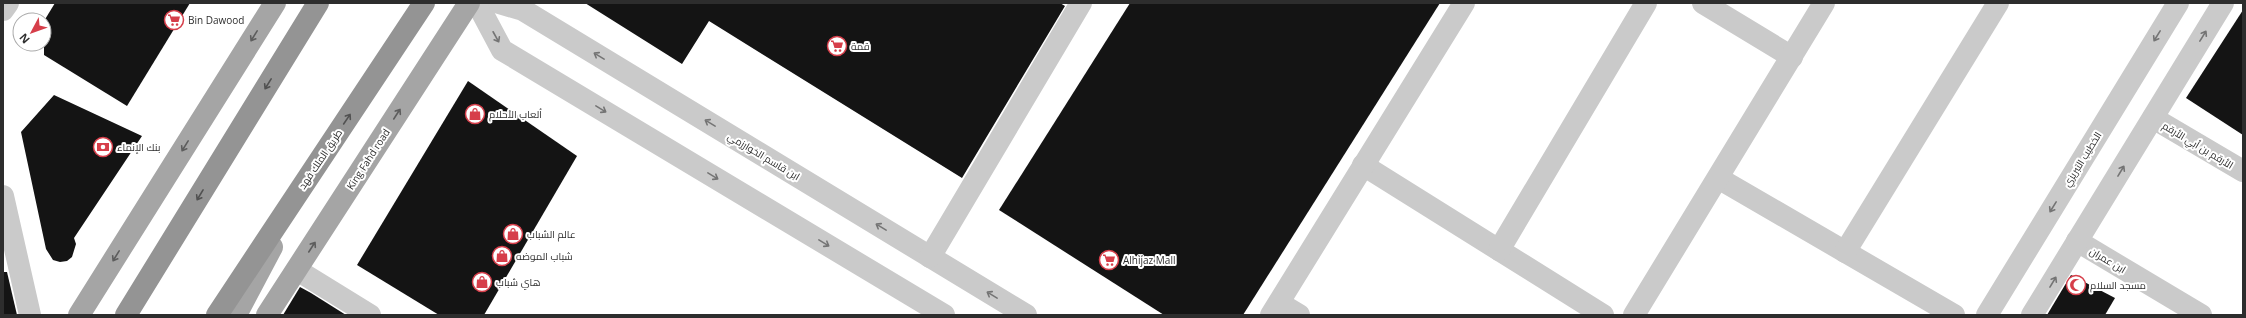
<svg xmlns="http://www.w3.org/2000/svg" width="2246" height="318" viewBox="0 0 2246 318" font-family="'Open Sans',Cairo,sans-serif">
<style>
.building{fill:#141414}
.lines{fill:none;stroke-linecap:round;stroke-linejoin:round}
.minor{stroke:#cacaca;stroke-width:22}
.major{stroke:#a5a5a5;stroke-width:22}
.highway{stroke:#949494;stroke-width:22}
.oneway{stroke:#5d5d5d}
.oneway2{stroke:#747474}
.oneway3{stroke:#515151}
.labels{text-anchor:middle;stroke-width:4;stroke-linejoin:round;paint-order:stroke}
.poi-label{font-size:10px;fill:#2d2d2d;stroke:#fff;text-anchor:start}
.street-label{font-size:10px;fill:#2d2d2d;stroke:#fff}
</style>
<rect width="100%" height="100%" fill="#fff"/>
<!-- building -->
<g class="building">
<polygon points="55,3 190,3 127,106 44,55 44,21"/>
<polygon points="585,3 1060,3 1065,6 962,178 709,21 682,64"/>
<polygon points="1130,3 1440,3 1243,315 1164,315 999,210"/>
<polygon points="2243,10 2243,135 2186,98"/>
<polygon points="468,81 577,156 484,315 439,315 357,265"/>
<polygon points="54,95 142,136 74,238 76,244 72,257 67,261 60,262 53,260 46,249 21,132"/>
<polygon points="3,272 7,272 17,315 3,315"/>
<polygon points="2071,275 2115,298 2105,315 2047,315"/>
<polygon points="300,287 311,293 346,315 283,315"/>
</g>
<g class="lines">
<!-- minor -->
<g class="minor">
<polyline points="477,3 502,50 944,315"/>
<polyline points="499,3 523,10 1026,315"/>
<polyline points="1703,3 1792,57"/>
<polyline points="3,10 8,3"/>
<polyline points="2153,118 2243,171"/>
<polyline points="1363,165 1603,315"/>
<polyline points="1718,178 1954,315"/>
<polyline points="3,196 30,315"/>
<polyline points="2077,241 2201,315"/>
<polyline points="1499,250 1646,3"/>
<polyline points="1845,252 1998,3"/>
<polyline points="930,257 1081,3"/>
<polyline points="297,270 370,315"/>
<polyline points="1279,303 1299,315"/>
<polyline points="1271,315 1464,3"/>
<polyline points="1634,315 1824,3"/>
<polyline points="1987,315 2178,3"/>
<polyline points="2032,315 2223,3"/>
</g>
<!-- major -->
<g class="major">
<polyline points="79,315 275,3"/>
<polyline points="236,315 272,247"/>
<polyline points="267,315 469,3"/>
</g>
<!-- highway -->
<g class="highway">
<polyline points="126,315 318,3"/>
<polyline points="217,315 424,3"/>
</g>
</g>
<!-- one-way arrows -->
<defs><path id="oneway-shaft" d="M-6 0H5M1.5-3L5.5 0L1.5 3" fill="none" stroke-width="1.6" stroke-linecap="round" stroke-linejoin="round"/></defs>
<g class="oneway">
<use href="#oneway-shaft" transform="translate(254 36) rotate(122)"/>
<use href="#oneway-shaft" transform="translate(397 114) rotate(-57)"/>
<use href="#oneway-shaft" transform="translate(185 146) rotate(122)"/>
<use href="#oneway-shaft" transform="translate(312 247) rotate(-57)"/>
<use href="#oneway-shaft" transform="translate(116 256) rotate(122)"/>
</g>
<g class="oneway2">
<use href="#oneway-shaft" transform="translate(2157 36) rotate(122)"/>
<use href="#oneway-shaft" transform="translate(2203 36) rotate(-58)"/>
<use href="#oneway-shaft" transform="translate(496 37) rotate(61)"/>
<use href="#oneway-shaft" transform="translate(599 56) rotate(-149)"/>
<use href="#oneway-shaft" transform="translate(601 109) rotate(31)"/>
<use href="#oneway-shaft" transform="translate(710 123) rotate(-149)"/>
<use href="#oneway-shaft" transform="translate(2121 171) rotate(-59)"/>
<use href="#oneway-shaft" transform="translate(713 176) rotate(31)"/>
<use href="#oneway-shaft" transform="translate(2053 207) rotate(122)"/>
<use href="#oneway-shaft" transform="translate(881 227) rotate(-149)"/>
<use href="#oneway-shaft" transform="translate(824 243) rotate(31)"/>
<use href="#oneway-shaft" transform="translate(2053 282) rotate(-59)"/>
<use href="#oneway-shaft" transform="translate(992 295) rotate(-149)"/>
</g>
<g class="oneway3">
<use href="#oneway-shaft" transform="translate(268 84) rotate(122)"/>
<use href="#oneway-shaft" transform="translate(347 119) rotate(-56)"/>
<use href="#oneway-shaft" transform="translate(200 195) rotate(121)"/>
</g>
<!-- icons -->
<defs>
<symbol id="supermarket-ring" viewBox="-11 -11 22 22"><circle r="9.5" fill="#fff" stroke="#d63e4a" stroke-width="1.5"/><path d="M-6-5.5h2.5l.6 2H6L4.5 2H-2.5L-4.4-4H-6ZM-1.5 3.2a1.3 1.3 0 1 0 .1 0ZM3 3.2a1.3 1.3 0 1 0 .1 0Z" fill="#d63e4a"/></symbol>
<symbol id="shop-ring" viewBox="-11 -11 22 22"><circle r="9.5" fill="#fff" stroke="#d63e4a" stroke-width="1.5"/><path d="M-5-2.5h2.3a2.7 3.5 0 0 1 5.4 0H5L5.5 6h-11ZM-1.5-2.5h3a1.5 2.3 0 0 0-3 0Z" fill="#d63e4a"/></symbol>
<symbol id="bank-ring" viewBox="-11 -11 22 22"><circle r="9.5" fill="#fff" stroke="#d63e4a" stroke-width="1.5"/><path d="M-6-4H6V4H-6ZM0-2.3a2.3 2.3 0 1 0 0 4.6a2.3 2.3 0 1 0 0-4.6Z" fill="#d63e4a"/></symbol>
<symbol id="mosque-ring" viewBox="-11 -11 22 22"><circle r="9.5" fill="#fff" stroke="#d63e4a" stroke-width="1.5"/><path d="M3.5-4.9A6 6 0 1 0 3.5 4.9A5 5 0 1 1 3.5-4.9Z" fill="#d63e4a"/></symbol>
</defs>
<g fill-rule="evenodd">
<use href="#supermarket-ring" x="163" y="9" width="22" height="22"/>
<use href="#supermarket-ring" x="826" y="35" width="22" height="22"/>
<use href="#shop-ring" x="464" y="103" width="22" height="22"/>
<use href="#bank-ring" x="92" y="136" width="22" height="22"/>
<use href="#shop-ring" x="502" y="223" width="22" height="22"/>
<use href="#shop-ring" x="491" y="245" width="22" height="22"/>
<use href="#supermarket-ring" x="1098" y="249" width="22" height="22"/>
<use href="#shop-ring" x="471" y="271" width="22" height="22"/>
<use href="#mosque-ring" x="2065" y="274" width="22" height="22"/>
</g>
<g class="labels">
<!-- poi labels -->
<g class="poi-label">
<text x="188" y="24">Bin Dawood</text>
<text x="851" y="50">قمة</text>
<text x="489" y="118">ألعاب الأحلام</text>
<text x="117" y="151">بنك الإنماء</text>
<text x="527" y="238">عالم الشباب</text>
<text x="516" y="260">شباب الموضه</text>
<text x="1123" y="264">Alhijaz Mall</text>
<text x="496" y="286">هاي شباب</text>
<text x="2090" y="289">مسجد السلام</text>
</g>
<!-- street labels -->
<g class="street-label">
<text transform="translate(2198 145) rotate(31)" y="4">الأرقم بن أبي الأرقم</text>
<text transform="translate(764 156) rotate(31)" y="4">ابن قاسم الخوارزمي</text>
<text transform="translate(320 159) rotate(-56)" y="4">طريق الملك فهد</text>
<text transform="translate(368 159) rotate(-57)" y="4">King Fahd road</text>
<text transform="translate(2082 159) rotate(-58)" y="4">الخطيب التبريزي</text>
<text transform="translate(2108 260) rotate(31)" y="4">ابن عمران</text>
</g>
</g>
<!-- border -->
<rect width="2246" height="318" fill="none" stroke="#2d2d2d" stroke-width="8"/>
<!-- north arrow -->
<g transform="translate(32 32) rotate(229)"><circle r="19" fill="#ffffff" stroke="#ababab"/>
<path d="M0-3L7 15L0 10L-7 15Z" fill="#d63e4a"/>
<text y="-6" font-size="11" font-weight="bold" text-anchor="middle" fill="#2d2d2d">N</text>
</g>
</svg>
